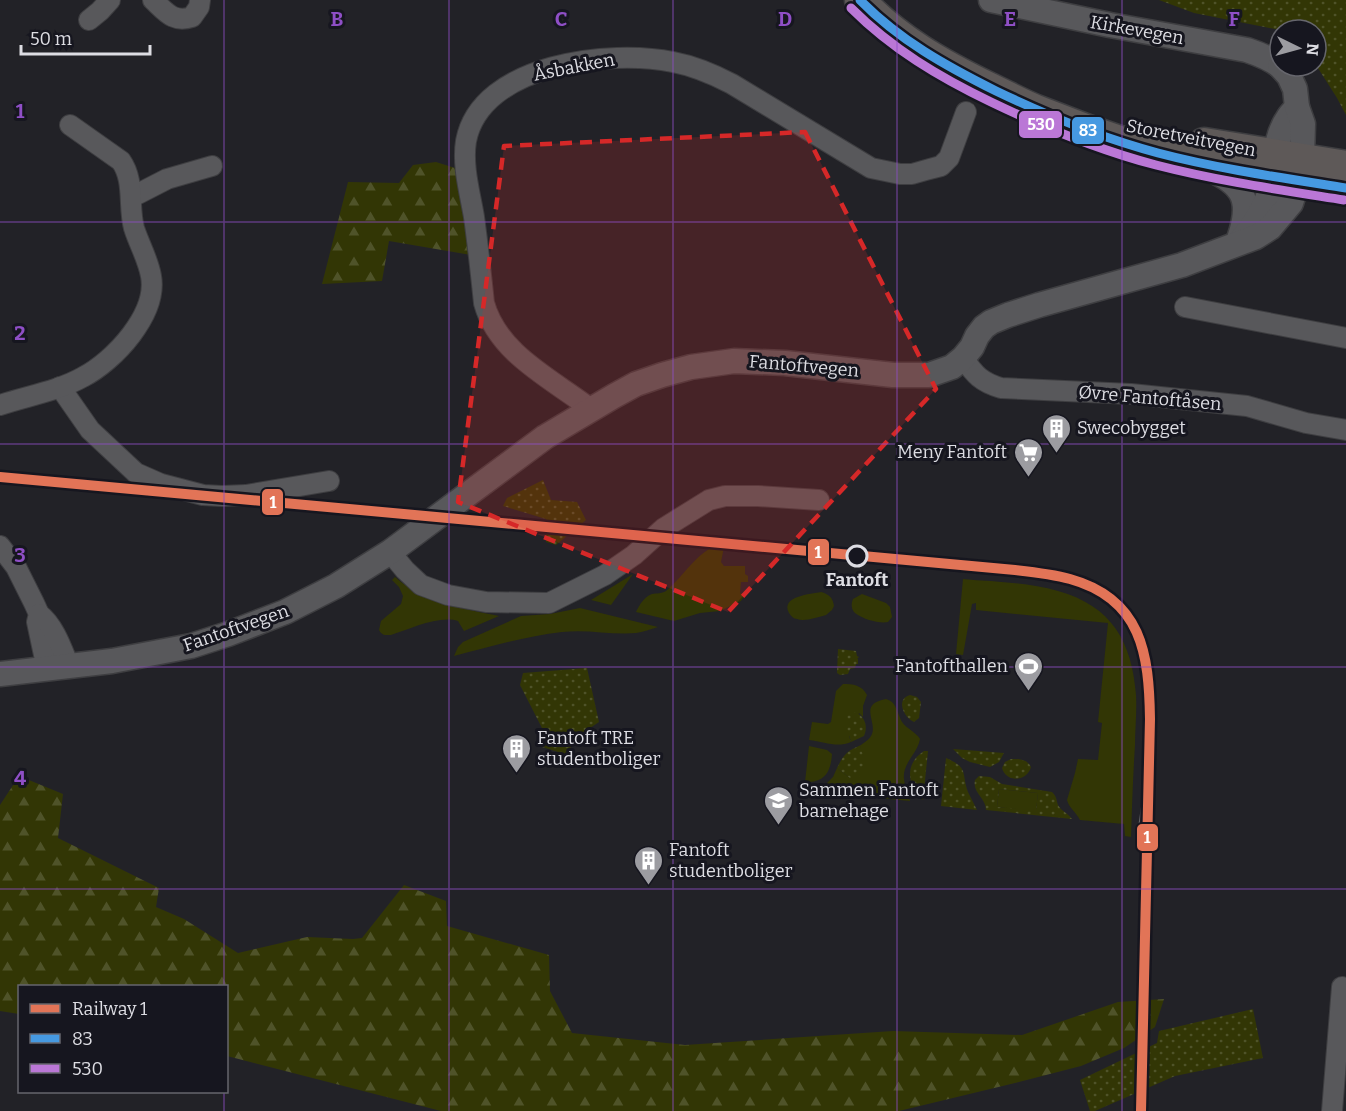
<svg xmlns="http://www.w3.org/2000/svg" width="1346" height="1111" viewBox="0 0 1346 1111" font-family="Bitter,serif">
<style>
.grass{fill:#323605}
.forest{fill:url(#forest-firs)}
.park{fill:url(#park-dots);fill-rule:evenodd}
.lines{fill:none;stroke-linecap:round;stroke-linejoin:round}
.minor-casing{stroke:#3e3e41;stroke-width:22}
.tertiary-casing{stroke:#3e3e41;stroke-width:27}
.primary-casing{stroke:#3e3e41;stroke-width:33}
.minor{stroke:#58585b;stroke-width:20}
.tertiary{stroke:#58585b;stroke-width:24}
.primary{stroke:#5e5958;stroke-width:30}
.tram{stroke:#616165;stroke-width:1.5}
.bus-1-casing{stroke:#16161f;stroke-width:14}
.bus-2-casing{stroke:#16161f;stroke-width:14}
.bus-1{stroke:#4699e1;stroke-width:9}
.bus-2{stroke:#ba77d6;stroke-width:9}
.rail-1-casing{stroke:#16161f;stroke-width:15}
.rail-1{stroke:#e27457;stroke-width:10}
.marked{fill:#d62828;fill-opacity:0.2;stroke:#d62828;stroke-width:4.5;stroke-dasharray:12 8;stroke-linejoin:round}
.grid{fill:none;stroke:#8f4fc6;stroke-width:1.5;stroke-opacity:0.55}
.stop-dot{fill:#16161f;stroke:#dddde3;stroke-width:3}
.labels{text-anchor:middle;stroke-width:6;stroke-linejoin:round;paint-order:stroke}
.street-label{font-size:18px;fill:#dddde3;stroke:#16161f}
.poi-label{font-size:18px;fill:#dddde3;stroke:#16161f;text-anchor:start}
.stop-label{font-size:18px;font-weight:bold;fill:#dddde3;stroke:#16161f}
.grid-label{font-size:20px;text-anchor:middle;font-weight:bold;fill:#8f4fc6;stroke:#16161f;stroke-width:6;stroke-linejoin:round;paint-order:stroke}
.line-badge{stroke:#16161f;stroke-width:2}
.badge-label{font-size:16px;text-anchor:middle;font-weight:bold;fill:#fff}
</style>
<defs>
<pattern id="forest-firs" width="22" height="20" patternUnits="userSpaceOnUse" patternTransform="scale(1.5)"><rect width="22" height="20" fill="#323605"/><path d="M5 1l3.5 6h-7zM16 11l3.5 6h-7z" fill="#4f5329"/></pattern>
<pattern id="park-dots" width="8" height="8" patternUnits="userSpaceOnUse" patternTransform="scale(1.5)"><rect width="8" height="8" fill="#323605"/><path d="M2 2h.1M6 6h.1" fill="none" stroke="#4f5329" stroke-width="1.8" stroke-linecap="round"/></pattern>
</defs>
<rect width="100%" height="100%" fill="#222227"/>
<!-- grass -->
<g class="grass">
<path d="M725 542 721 562 724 566H745V574L748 576V582H741L740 593 745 595 741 601 720 611 700 613 674 621 636 612C640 604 644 597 652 594 657 593 661 594 666 591 686 574 698 549 725 542Z"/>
<polygon points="633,574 611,605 591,600"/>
<path d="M395 577C425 604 461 608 499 616L464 631 458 621C439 615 410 629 391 635 386 635 382 636 379 630L381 621 401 604 403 596 399 587 392 580Z"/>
<path d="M963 579C995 582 1028 582 1058 591 1112 606 1132 642 1136 695 1137 712 1135 729 1135 745 1133 776 1132 806 1131 837L1125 836 1124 824 1080 820C1076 812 1069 808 1067 800L1075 773 1078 759 1098 760 1102 723 1098 722 1108 623 976 610V603L972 604 963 655 956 654Z"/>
<path d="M821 592C829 594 833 598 834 606L832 610 826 615C818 617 805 622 797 619 794 619 791 616 789 613 780 596 811 594 821 592Z"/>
<path d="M862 594 886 603 890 607 892 617 888 622C880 624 862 619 855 613 851 609 851 604 853 599Z"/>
<path d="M580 608 658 627C651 629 643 632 636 633 611 635 587 629 562 632 526 636 489 647 454 656L458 647 463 642 521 616 550 614Z"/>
<path d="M843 684C853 684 862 685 867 695L863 706V717L859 713 849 736 851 742C837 748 825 742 809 740L812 722 828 724 831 722 836 691Z"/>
<path d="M886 699C897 702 897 713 902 722 907 729 916 732 920 739 919 745 916 750 912 756 899 775 904 780 910 801L818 792 833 777 837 768 850 778 864 757 860 751 861 745C865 742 870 739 872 734 877 721 858 704 886 699Z"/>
<path d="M809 746 827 750 832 754C831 771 825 783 805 782Z"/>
<polygon points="999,789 1038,793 1036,811 997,807"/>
</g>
<!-- forest -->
<g class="forest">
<polygon points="436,162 455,168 461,184 471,255 389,241 382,281 322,284 348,182 399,183 413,165"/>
<polygon points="19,776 63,794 58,838 159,888 156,907 184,919 238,953 307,937 353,939 362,938 404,885 446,901 447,926 549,955 550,991 572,1033 685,1045 893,1031 1022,1035 1118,1002 1164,999 1155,1027 1124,1048 1081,1066 1015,1083 899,1111 441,1111 227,1056 226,986 20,986 19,1014 0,1011 0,805"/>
</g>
<!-- park -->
<g class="park">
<polygon points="1159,0 1346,0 1346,115 1337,98 1316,65 1316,30 1280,30 1194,13"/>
<polygon points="543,480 551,500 577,502 586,520 556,545 546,542 546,519 503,506 507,498"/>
<polygon points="838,649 856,651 857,656 859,657 857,659 858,659 858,664 856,664 855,668 850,669 848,674 840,675 837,673"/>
<polygon points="587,668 599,722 574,739 568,755 542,747 544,732 520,685 523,673"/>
<path d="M910 695 917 697 921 702 919 718 914 722C904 718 895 699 910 695Z"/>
<path d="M852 712C864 713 869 726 864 736L851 742C849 732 844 728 846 717Z"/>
<path d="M861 745C860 752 863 752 865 759 866 765 862 773 858 778H850L837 768C844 754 847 751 861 745Z"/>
<polygon points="953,749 1004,753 999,762 990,767 970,762 962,758"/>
<path d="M924 751H928L923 800C907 785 904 764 924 751Z"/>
<path d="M946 758C969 768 961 772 968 792 971 798 974 804 977 810L941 806Z"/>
<path d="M1011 759C1019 759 1027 759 1031 767 1027 782 1006 783 1002 768L1005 762Z"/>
<path d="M979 776 990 777 1002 784 1052 792C1057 797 1056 799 1058 805 1061 811 1068 813 1072 819L986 810C986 798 972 793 975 780ZM999 789 1038 793 1036 810 997 807Z"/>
<polygon points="1253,1009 1263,1058 1175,1076 1095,1111 1090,1111 1080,1080 1157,1043 1159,1031"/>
</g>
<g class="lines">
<defs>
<g id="minor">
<path d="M153 0C166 12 173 23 192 17L199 7 200 0"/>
<polyline points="89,20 100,11 110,0"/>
<polyline points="132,197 167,179 212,166"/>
<polyline points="1185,307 1346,338"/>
<path d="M963 358C975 375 981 382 1001 388L1131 394 1247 406 1306 423 1346 430"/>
<polyline points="60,387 90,430 136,473 161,484 203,495 222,496 246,495 329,481"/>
<path d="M0 405C27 396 58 391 83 377 114 361 158 314 151 276 148 259 139 244 134 228 128 206 135 181 121 161L70 125"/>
<path d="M591 409C552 379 498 354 484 303 481 274 478 246 474 217 470 193 462 166 466 141 481 63 611 49 673 62 694 66 713 74 732 84L871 168 900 174H912L926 170 941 166 949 158 966 112"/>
<polyline points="0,546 16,567 34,603 39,614 37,622 47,669"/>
<polyline points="390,552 405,570 421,585 448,595 486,602 549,603 605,575 634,555 664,528 709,500 725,496 758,496 819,500"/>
<path d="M39 614C54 625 62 649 69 666"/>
<polyline points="1332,1111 1342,987"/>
</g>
<g id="tertiary">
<path d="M991 0 1110 25 1247 50C1259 54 1270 58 1280 66"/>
<path d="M1209 169C1245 185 1252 201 1239 239"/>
<path d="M1241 240C1254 225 1264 210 1270 191 1276 168 1273 139 1288 118 1290 114 1294 111 1297 107"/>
<polyline points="0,674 112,661 191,646 228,634 285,612 336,586 390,552 545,437 614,396 636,384 662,375 691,367 734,361 785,363 893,375 929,375 952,367 963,358 972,347 977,336 984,327 991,322 1008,315 1039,305 1182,265 1256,237 1270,228 1291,203 1298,180 1302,158 1303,124 1297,107 1295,89 1289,76 1280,66"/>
</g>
<g id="primary">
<path d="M860 0C896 39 941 64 988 87 1005 95 1023 105 1041 112 1071 124 1101 135 1131 145 1201 167 1274 176 1346 188"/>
<polyline points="1204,143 1346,166"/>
</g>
</defs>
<!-- minor casing -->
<use href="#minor" class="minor-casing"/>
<!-- tertiary casing -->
<use href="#tertiary" class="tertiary-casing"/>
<!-- primary casing -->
<use href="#primary" class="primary-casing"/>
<!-- minor -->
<use href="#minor" class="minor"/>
<!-- tertiary -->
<use href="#tertiary" class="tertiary"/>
<!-- primary -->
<use href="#primary" class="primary"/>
<!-- tram -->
<path class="tram" d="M1138 835C1141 805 1148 776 1149 746"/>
<defs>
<path id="bus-1" d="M860 0C899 40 946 66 996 91 1048 116 1102 138 1158 153 1219 169 1283 178 1346 188"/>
<path id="bus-2" d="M851 8C892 49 939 77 991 102 1043 127 1099 150 1156 165 1218 181 1281 190 1344 200"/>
</defs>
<!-- bus-1 casing -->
<use href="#bus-1" class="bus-1-casing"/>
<!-- bus-2 casing -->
<use href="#bus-2" class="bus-2-casing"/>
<!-- bus-1 -->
<use href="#bus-1" class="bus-1"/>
<!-- bus-2 -->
<use href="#bus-2" class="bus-2"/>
<defs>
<path id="rail-1" d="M0 477 1015 570C1033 572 1052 574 1070 579 1142 599 1149 654 1150 719L1141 1111"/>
</defs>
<!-- rail-1 casing -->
<use href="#rail-1" class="rail-1-casing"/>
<!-- rail-1 -->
<use href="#rail-1" class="rail-1"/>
</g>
<!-- marked area -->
<path class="marked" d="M805 132 936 389 728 612 458 502 504 146Z"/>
<!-- grid -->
<path class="grid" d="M224 0V986M449 0V1111M673 0V1111M897 0V1111M1122 0V1111M0 222H1346M0 444H1346M0 667H1346M0 889H1346M224 1092V1111"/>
<!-- icons -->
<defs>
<symbol id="building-pin" viewBox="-11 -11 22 30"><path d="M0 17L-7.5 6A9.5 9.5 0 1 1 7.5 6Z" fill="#9c9ca1" stroke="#16161f"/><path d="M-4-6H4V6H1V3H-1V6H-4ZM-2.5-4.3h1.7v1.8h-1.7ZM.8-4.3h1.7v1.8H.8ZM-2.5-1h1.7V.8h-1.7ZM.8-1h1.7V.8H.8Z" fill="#fff"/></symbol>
<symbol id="supermarket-pin" viewBox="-11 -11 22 30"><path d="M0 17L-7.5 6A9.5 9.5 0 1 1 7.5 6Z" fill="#9c9ca1" stroke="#16161f"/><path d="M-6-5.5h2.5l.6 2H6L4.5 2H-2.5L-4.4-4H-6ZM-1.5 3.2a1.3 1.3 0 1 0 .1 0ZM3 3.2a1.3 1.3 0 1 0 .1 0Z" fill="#fff"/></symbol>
<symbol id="stadium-pin" viewBox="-11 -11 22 30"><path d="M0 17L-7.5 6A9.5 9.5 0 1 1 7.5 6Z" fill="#9c9ca1" stroke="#16161f"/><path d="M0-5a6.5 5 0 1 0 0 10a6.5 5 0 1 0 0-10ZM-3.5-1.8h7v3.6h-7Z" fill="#fff"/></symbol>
<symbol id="school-pin" viewBox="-11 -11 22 30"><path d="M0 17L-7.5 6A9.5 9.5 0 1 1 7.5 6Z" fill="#9c9ca1" stroke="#16161f"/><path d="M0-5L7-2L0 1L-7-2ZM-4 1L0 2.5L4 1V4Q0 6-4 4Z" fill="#fff"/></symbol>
</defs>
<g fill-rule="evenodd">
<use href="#building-pin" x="1040" y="412" width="33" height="45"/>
<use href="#supermarket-pin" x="1012" y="436" width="33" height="45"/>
<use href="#stadium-pin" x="1012" y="650" width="33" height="45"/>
<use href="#building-pin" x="500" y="732" width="33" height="45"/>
<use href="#school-pin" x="762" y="784" width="33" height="45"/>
<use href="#building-pin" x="632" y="844" width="33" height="45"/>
</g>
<!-- markers -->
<circle class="stop-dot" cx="857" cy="556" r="10"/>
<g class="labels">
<!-- street labels -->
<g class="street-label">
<text transform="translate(1137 30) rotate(10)" y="6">Kirkevegen</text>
<text transform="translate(574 67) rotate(-11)" y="6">Åsbakken</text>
<text transform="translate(1191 138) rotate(11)" y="6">Storetveitvegen</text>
<text transform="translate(804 366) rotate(5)" y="6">Fantoftvegen</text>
<text transform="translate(1150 398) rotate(5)" y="6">Øvre Fantoftåsen</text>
<text transform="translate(236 628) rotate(-19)" y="6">Fantoftvegen</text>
</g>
<!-- poi labels -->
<g class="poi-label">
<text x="1077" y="434">Swecobygget</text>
<text x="1007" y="458" text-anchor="end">Meny Fantoft</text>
<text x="1008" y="672" text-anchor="end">Fantofthallen</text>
<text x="537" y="744">Fantoft TRE<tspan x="537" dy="21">studentboliger</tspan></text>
<text x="799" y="796">Sammen Fantoft<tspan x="799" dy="21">barnehage</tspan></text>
<text x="669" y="856">Fantoft<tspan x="669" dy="21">studentboliger</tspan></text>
</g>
<!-- stop labels -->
<g class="stop-label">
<text x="857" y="586">Fantoft</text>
</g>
</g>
<g class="grid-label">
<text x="337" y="26">B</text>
<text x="561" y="26">C</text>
<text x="785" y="26">D</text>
<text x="1010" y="26">E</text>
<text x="1234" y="26">F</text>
<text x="20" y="118">1</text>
<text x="20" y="340">2</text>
<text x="20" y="562">3</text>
<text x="20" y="785">4</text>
</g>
<g class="line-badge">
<rect x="1018" y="110" width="45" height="29" rx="6" fill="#ba77d6"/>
<rect x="1071" y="116" width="34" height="29" rx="6" fill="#4699e1"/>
<rect x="261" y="488" width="23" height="28" rx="6" fill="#e27457"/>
<rect x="807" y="538" width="23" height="28" rx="6" fill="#e27457"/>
<rect x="1136" y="823" width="23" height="29" rx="6" fill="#e27457"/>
</g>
<g class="badge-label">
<text x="1041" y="130">530</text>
<text x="1088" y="136">83</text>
<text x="273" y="508">1</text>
<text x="818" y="558">1</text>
<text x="1147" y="843">1</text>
</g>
<!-- legend -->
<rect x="18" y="985" width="210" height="108" fill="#16161f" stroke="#66666d" stroke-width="1.5"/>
<rect x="30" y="1004" width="30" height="9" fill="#e27457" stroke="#66666d" stroke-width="1.5"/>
<text x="72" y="1015" font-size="18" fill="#dddde3">Railway 1</text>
<rect x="30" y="1034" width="30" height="9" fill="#4699e1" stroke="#66666d" stroke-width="1.5"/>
<text x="72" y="1045" font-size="18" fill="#dddde3">83</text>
<rect x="30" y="1064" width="30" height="9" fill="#ba77d6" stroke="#66666d" stroke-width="1.5"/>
<text x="72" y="1075" font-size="18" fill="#dddde3">530</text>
<!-- north arrow -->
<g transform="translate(1298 48) rotate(95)"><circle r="28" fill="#16161f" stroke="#66666d" stroke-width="1.5"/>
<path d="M0-4.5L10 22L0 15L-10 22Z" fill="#9c9ca1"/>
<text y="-9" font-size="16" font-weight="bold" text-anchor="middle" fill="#dddde3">N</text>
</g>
<!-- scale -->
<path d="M21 45v9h129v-9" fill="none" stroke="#dddde3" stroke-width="3"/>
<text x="30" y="45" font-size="18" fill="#dddde3" stroke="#16161f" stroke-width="4.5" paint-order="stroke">50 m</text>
</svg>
